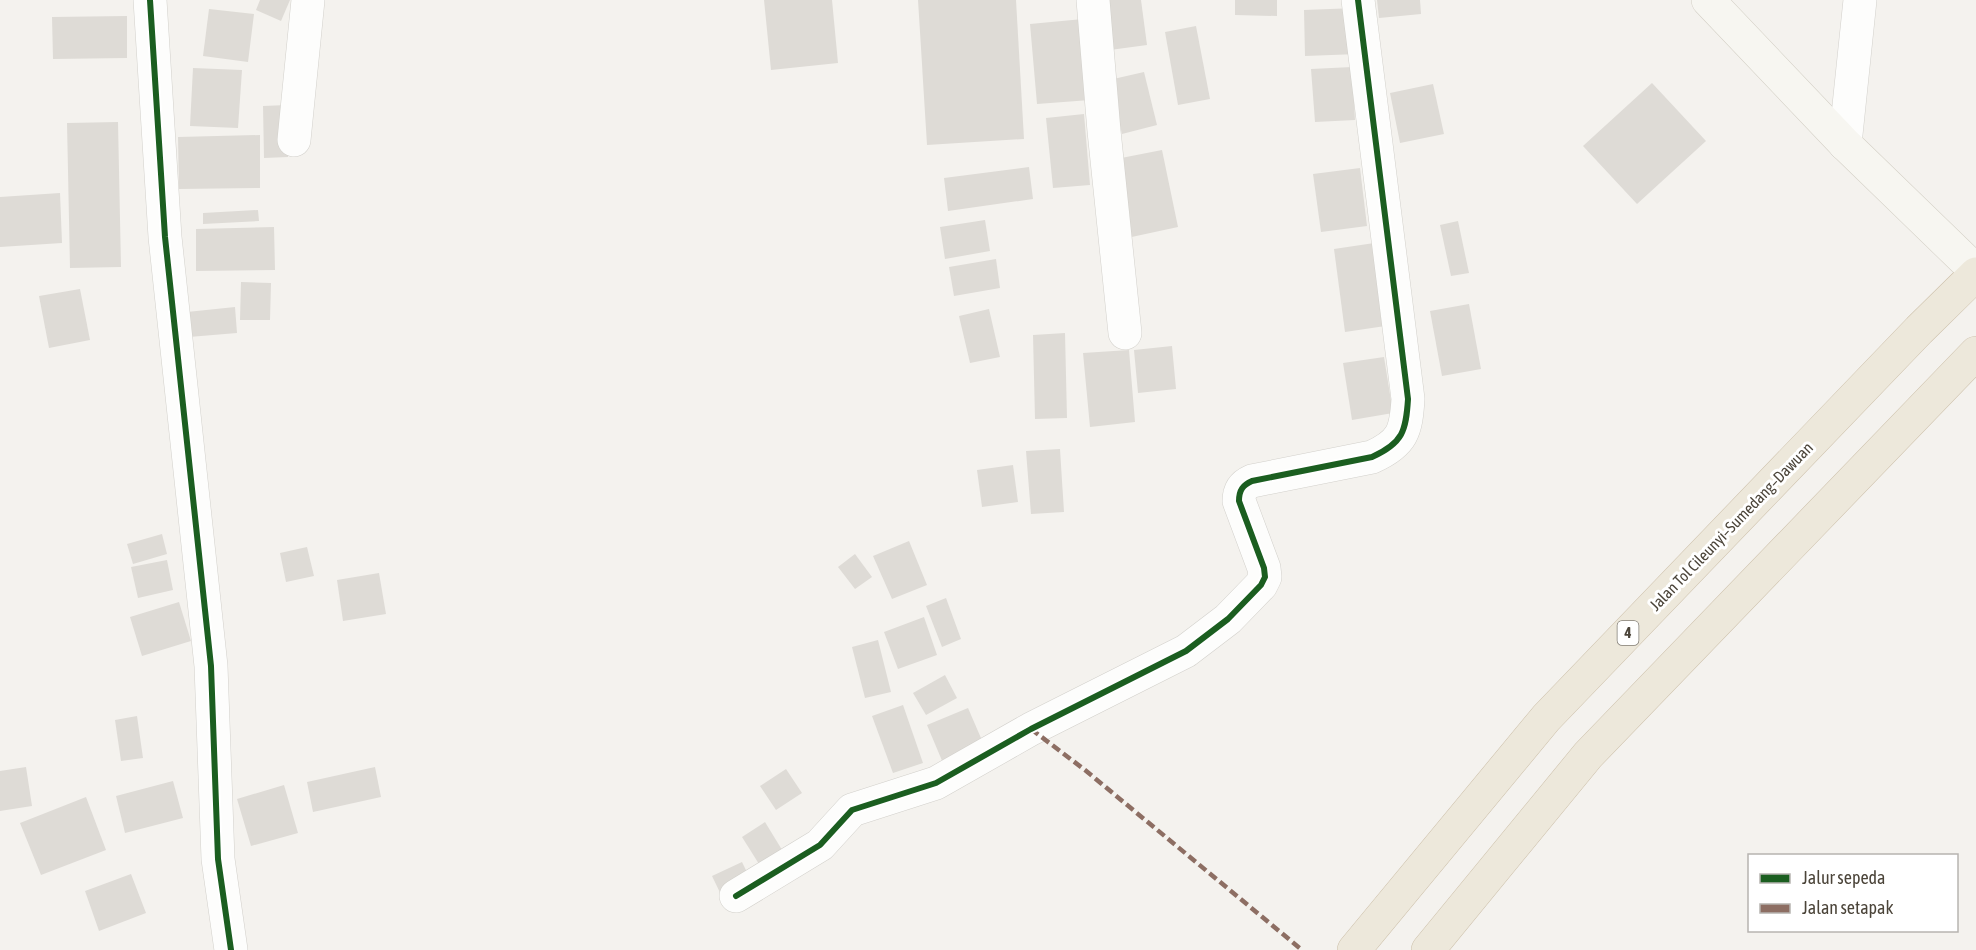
<svg xmlns="http://www.w3.org/2000/svg" width="1976" height="950" viewBox="0 0 1976 950" font-family="'Asap Condensed',sans-serif">
<style>
.building{fill:#dedbd6}
.lines{fill:none;stroke-linecap:round;stroke-linejoin:round}
.street-casing{stroke:#d2d0cb;stroke-width:34}
.secondary-casing{stroke:#d3cfc5;stroke-width:34}
.highway-casing{stroke:#ccbfa9;stroke-width:34}
.street{stroke:#fdfdfc;stroke-width:33}
.secondary{stroke:#f7f6f1;stroke-width:33}
.highway{stroke:#ede8db;stroke-width:33}
.quiet{stroke:#8d6e63;stroke-width:4.5;stroke-dasharray:9 4.5;stroke-linecap:butt}
.cycleway-casing{stroke:#fff;stroke-width:10}
.cycleway{stroke:#1b5e20;stroke-width:6}
.labels{text-anchor:middle;stroke-width:6;stroke-linejoin:round;paint-order:stroke}
.shield{fill:#fff;stroke:#817c74;stroke-width:1.5}
.shield-label{font-size:15px;font-weight:bold;fill:#4b4439}
.street-label{font-size:16px;fill:#4b4439;stroke:#fff}
</style>
<rect width="100%" height="100%" fill="#f4f2ee"/>
<!-- building -->
<g class="building">
<polygon points="260,0 290,0 281,21 256,10"/>
<polygon points="764,0 832,0 838,63 771,70"/>
<polygon points="918,0 1016,0 1024,139 927,145"/>
<polygon points="1103,0 1141,0 1147,45 1110,50"/>
<polygon points="1235,0 1277,0 1277,16 1235,15"/>
<polygon points="1377,0 1420,0 1421,14 1379,18"/>
<polygon points="1356,8 1358,54 1305,56 1304,10"/>
<polygon points="209,9 254,14 248,62 203,56"/>
<polygon points="127,16 127,58 53,59 52,17"/>
<polygon points="1083,19 1090,100 1037,104 1030,24"/>
<polygon points="1196,26 1210,99 1178,105 1165,32"/>
<polygon points="1352,67 1355,120 1315,122 1311,69"/>
<polygon points="193,68 242,70 238,128 190,126"/>
<polygon points="1144,72 1157,125 1122,134 1109,80"/>
<polygon points="1652,83 1706,141 1637,204 1583,146"/>
<polygon points="1433,84 1444,134 1400,143 1390,93"/>
<polygon points="287,105 288,157 264,158 263,106"/>
<polygon points="1084,114 1090,185 1053,188 1046,118"/>
<polygon points="118,122 121,267 70,268 67,123"/>
<polygon points="260,135 260,188 179,189 178,137"/>
<polygon points="1162,150 1178,227 1127,238 1111,160"/>
<polygon points="1029,167 1033,199 948,211 944,178"/>
<polygon points="1360,168 1367,226 1321,232 1313,174"/>
<polygon points="60,193 62,243 0,247 0,197"/>
<polygon points="258,210 259,221 203,224 203,213"/>
<polygon points="985,220 990,251 945,259 940,227"/>
<polygon points="1458,221 1469,273 1451,276 1440,225"/>
<polygon points="274,227 275,270 196,271 196,229"/>
<polygon points="1381,242 1392,325 1345,332 1334,249"/>
<polygon points="996,259 1000,288 954,296 949,267"/>
<polygon points="241,282 271,283 270,320 240,320"/>
<polygon points="80,289 90,340 49,348 39,296"/>
<polygon points="1469,304 1481,369 1442,376 1430,311"/>
<polygon points="235,307 237,333 189,337 187,312"/>
<polygon points="989,309 1000,357 970,363 959,316"/>
<polygon points="1065,333 1067,418 1035,419 1033,335"/>
<polygon points="1172,346 1176,389 1138,393 1134,350"/>
<polygon points="1129,350 1135,422 1090,427 1083,353"/>
<polygon points="1384,357 1393,413 1352,420 1343,363"/>
<polygon points="1060,449 1064,512 1031,514 1026,451"/>
<polygon points="1013,465 1018,502 982,507 977,470"/>
<polygon points="162,534 167,554 133,564 127,544"/>
<polygon points="909,541 927,585 892,599 873,556"/>
<polygon points="307,547 314,576 286,582 280,553"/>
<polygon points="855,554 872,577 855,589 838,567"/>
<polygon points="167,560 173,590 138,598 131,567"/>
<polygon points="379,573 386,614 343,621 337,580"/>
<polygon points="946,598 961,639 942,647 926,606"/>
<polygon points="179,602 191,641 142,656 130,617"/>
<polygon points="924,617 937,655 898,669 884,632"/>
<polygon points="878,640 891,692 865,698 852,647"/>
<polygon points="945,675 957,698 926,715 913,693"/>
<polygon points="903,705 923,763 893,773 872,716"/>
<polygon points="968,708 984,745 943,763 927,725"/>
<polygon points="137,716 143,758 121,761 115,720"/>
<polygon points="26,767 32,806 0,811 0,771"/>
<polygon points="375,767 381,797 313,812 307,782"/>
<polygon points="786,769 802,793 776,810 760,786"/>
<polygon points="173,781 183,818 125,833 116,796"/>
<polygon points="284,785 298,833 251,846 237,799"/>
<polygon points="86,797 106,850 41,875 20,823"/>
<polygon points="765,822 787,858 764,872 742,837"/>
<polygon points="742,862 756,891 726,905 712,876"/>
<polygon points="131,874 146,913 99,931 85,891"/>
</g>
<g class="lines">
<defs>
<g id="street">
<polyline points="150,0 165,237 211,666 218,859 231,950"/>
<polyline points="1093,0 1104,131 1125,333"/>
<polyline points="294,140 308,0"/>
<polyline points="1845,144 1860,0"/>
<path d="M736 896 820 845 852 810 936 783 1031 729 1186 651 1228 619 1261 585 1265 577 1264 568 1239 501C1239 490 1243 485 1252 481L1372 457C1403 443 1406 431 1408 399L1358 0"/>
</g>
<polyline id="secondary" points="1708,0 1845,144 1976,271"/>
<g id="highway">
<polyline points="1354,950 1546,718 1919,330 1976,274"/>
<polyline points="1428,950 1588,755 1976,353"/>
</g>
</defs>
<!-- street casing -->
<use href="#street" class="street-casing"/>
<!-- secondary casing -->
<use href="#secondary" class="secondary-casing"/>
<!-- highway casing -->
<use href="#highway" class="highway-casing"/>
<!-- street -->
<use href="#street" class="street"/>
<!-- secondary -->
<use href="#secondary" class="secondary"/>
<!-- highway -->
<use href="#highway" class="highway"/>
<!-- quiet -->
<polyline class="quiet" points="1031,729 1085,770 1302,950"/>
<defs>
<g id="cycleway">
<polyline points="150,0 165,237 211,666 218,859 231,950"/>
<path d="M736 896 820 845 852 810 936 783 1031 729 1186 651 1228 619 1261 585 1265 577 1264 568 1239 501C1239 490 1243 485 1252 481L1372 457C1403 443 1406 431 1408 399L1358 0"/>
</g>
</defs>
<!-- cycleway casing -->
<use href="#cycleway" class="cycleway-casing"/>
<!-- cycleway -->
<use href="#cycleway" class="cycleway"/>
</g>
<g class="labels">
<!-- shield labels -->
<rect class="shield" x="1617.5" y="621" width="21" height="24" rx="4.5"/>
<g class="shield-label">
<text x="1628" y="638">4</text>
</g>
<!-- street labels -->
<g class="street-label">
<text transform="translate(1731 526) rotate(-46)" y="6">Jalan Tol Cileunyi–Sumedang–Dawuan</text>
</g>
</g>
<!-- legend -->
<rect x="1748" y="854" width="210" height="78" fill="#ffffff" stroke="#b7b4b0" stroke-width="1.5"/>
<rect x="1760" y="874" width="30" height="9" fill="#1b5e20" stroke="#b7b4b0" stroke-width="1.5"/>
<text x="1802" y="884" font-size="18" fill="#4b4439">Jalur sepeda</text>
<rect x="1760" y="904" width="30" height="9" fill="#8d6e63" stroke="#b7b4b0" stroke-width="1.5"/>
<text x="1802" y="914" font-size="18" fill="#4b4439">Jalan setapak</text>
</svg>
